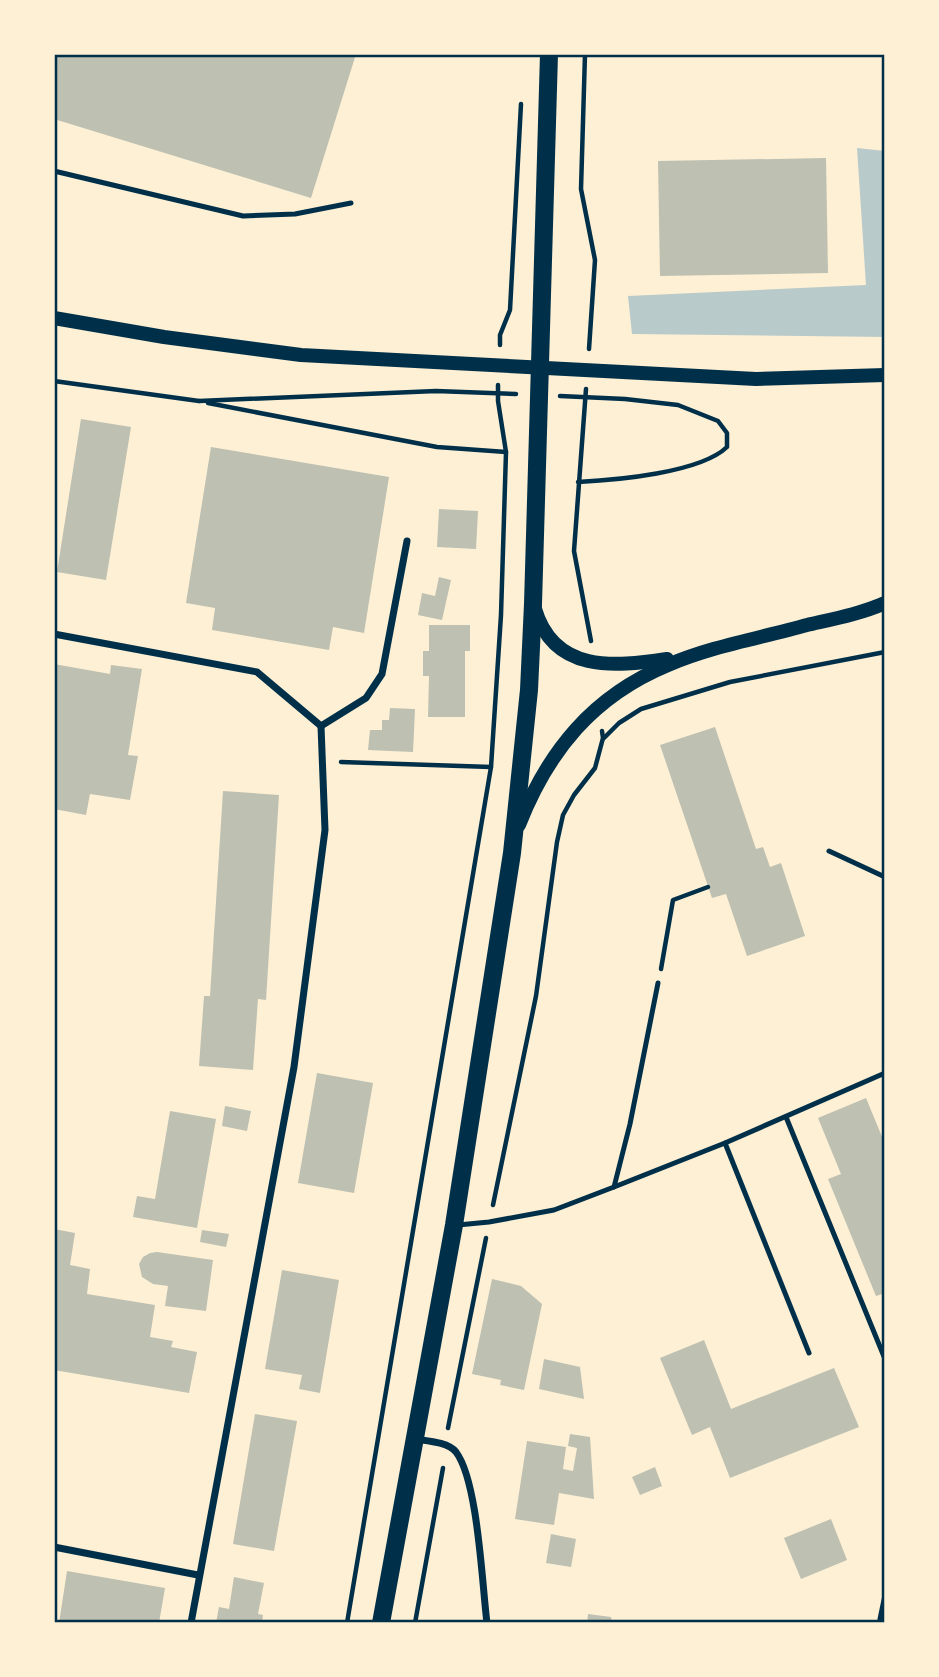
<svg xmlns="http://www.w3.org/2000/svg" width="939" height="1677" viewBox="0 0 939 1677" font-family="'Roboto Condensed',sans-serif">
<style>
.green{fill:#b9caca}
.building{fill:#bec0b2}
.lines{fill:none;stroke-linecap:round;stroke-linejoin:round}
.path{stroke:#003049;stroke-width:4.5}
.service{stroke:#003049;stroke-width:5}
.minor{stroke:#003049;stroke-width:7}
.secondary{stroke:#003049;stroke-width:14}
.primary{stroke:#003049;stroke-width:18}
.neatline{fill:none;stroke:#003049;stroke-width:2.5}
</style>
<rect width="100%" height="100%" fill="#fdf0d5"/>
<!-- green -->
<polygon class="green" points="857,148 885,151 885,337 632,334 628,296 866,285"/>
<!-- building -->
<g class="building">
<polygon points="54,54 356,54 311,198 54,119"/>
<polygon points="826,158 828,273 660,276 658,161"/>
<polygon points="81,419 131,427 106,580 57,572"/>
<polygon points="211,447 389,477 364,633 333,627 329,650 212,630 215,608 186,603"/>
<polygon points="439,509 478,511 476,549 437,547"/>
<polygon points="439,577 451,580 442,620 418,615 422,593 435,596"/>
<polygon points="429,625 470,625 470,651 465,651 465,717 428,717 429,676 423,676 423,651 429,651"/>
<polygon points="54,664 110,674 111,665 142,669 128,755 138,756 130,800 90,794 86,815 54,809"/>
<polygon points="390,708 415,709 413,752 368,750 370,730 382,730 382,720 389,720"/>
<polygon points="715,727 756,849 763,847 770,867 781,863 805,936 747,956 726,894 712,898 660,745"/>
<polygon points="223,791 279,795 266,1000 258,999 253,1070 199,1066 204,996 210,996"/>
<polygon points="317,1073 373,1083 354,1193 298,1183"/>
<polygon points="866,1098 885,1144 885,1293 876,1296 828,1179 841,1174 818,1118"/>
<polygon points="225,1106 251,1111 247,1131 222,1126"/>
<polygon points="170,1111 216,1119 197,1228 133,1217 137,1196 155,1199"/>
<polygon points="54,1229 75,1233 70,1265 90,1269 87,1294 155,1305 150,1337 173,1341 171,1347 197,1352 189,1393 54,1370"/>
<polygon points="202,1230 229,1234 226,1247 200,1242"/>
<polygon points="157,1252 213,1260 206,1311 165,1306 168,1286 153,1284 142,1277 139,1264 143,1257 150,1253"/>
<polygon points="282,1270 339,1280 320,1393 299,1389 302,1375 265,1369"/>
<polygon points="492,1279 521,1286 542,1304 524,1390 500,1385 501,1380 472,1374"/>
<polygon points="704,1340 731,1409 834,1368 859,1427 730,1478 710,1427 692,1435 660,1358"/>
<polygon points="544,1359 580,1367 584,1399 539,1389"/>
<polygon points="255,1414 297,1421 274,1551 233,1544"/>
<polygon points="570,1434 590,1437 594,1499 559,1493 554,1525 515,1519 527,1441 566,1447 563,1469 573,1471 577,1448 568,1446"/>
<polygon points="655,1467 662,1486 640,1495 632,1477"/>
<polygon points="831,1519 847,1560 801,1579 784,1538"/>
<polygon points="551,1534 576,1539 571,1567 546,1563"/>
<polygon points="67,1571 165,1588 159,1623 59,1623"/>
<polygon points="234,1577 264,1583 258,1614 263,1615 262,1623 216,1623 219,1607 229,1609"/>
<polygon points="588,1614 611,1617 612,1623 587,1623"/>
</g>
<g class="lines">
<!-- path -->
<g class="path">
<polyline points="585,54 581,189 595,260 589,349"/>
<polyline points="500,345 500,335 510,310 521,104"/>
<polyline points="54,381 199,401"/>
<polyline points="586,389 574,551 591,641"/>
<path d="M560 396 625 399 678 405 718 421 727 433V447C700 473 616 480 578 482"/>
<polyline points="199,401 436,391 516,394"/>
<polyline points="208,403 437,447 506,452"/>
<polyline points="604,738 619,723 641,709 730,682 885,652"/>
<polyline points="341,762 491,767"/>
<polyline points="661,969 673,900 708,887"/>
<polyline points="493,1205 536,996 557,842 563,815 574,795 595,768 603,738 602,731"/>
<polyline points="448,1428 486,1238"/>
<polyline points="347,1623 491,767 501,615 506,452 498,401 498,385"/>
<polyline points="415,1623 443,1468"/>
</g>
<!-- service -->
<g class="service">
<polyline points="54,171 243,216 295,214 351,203"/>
<polyline points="829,851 885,877"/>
<polyline points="885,987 885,1017"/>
<polyline points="786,1117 885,1359"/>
<polyline points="725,1143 809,1353"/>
<polyline points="614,1187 725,1143 885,1073"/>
<polyline points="458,1225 489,1222 554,1210 614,1187 630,1124 658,983"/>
<polyline points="881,1623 880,1619 885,1595"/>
</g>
<!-- minor -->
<g class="minor">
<polyline points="54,634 257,672 321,726"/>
<polyline points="321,726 366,698 382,674 407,541"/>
<path d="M415 1439C427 1441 448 1442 456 1452 478 1481 482 1584 487 1623"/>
<polyline points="54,1547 198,1575"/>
<polyline points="191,1623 294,1067 325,830 321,726"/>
</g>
<!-- secondary -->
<g class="secondary">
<polyline points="54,318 164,337 301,355 756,379 885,375"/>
<path d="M535 609C554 673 614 667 667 659"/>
<path d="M519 825C548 751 593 696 668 665 712 646 761 638 807 625 833 619 860 614 885 603"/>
</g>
<!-- primary -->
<polyline class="primary" points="381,1623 454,1225 512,853 529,690 533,604 549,54"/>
</g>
<!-- border -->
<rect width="939" height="1677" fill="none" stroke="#fdf0d5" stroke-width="112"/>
<rect x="56" y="56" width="827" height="1565" class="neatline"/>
</svg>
